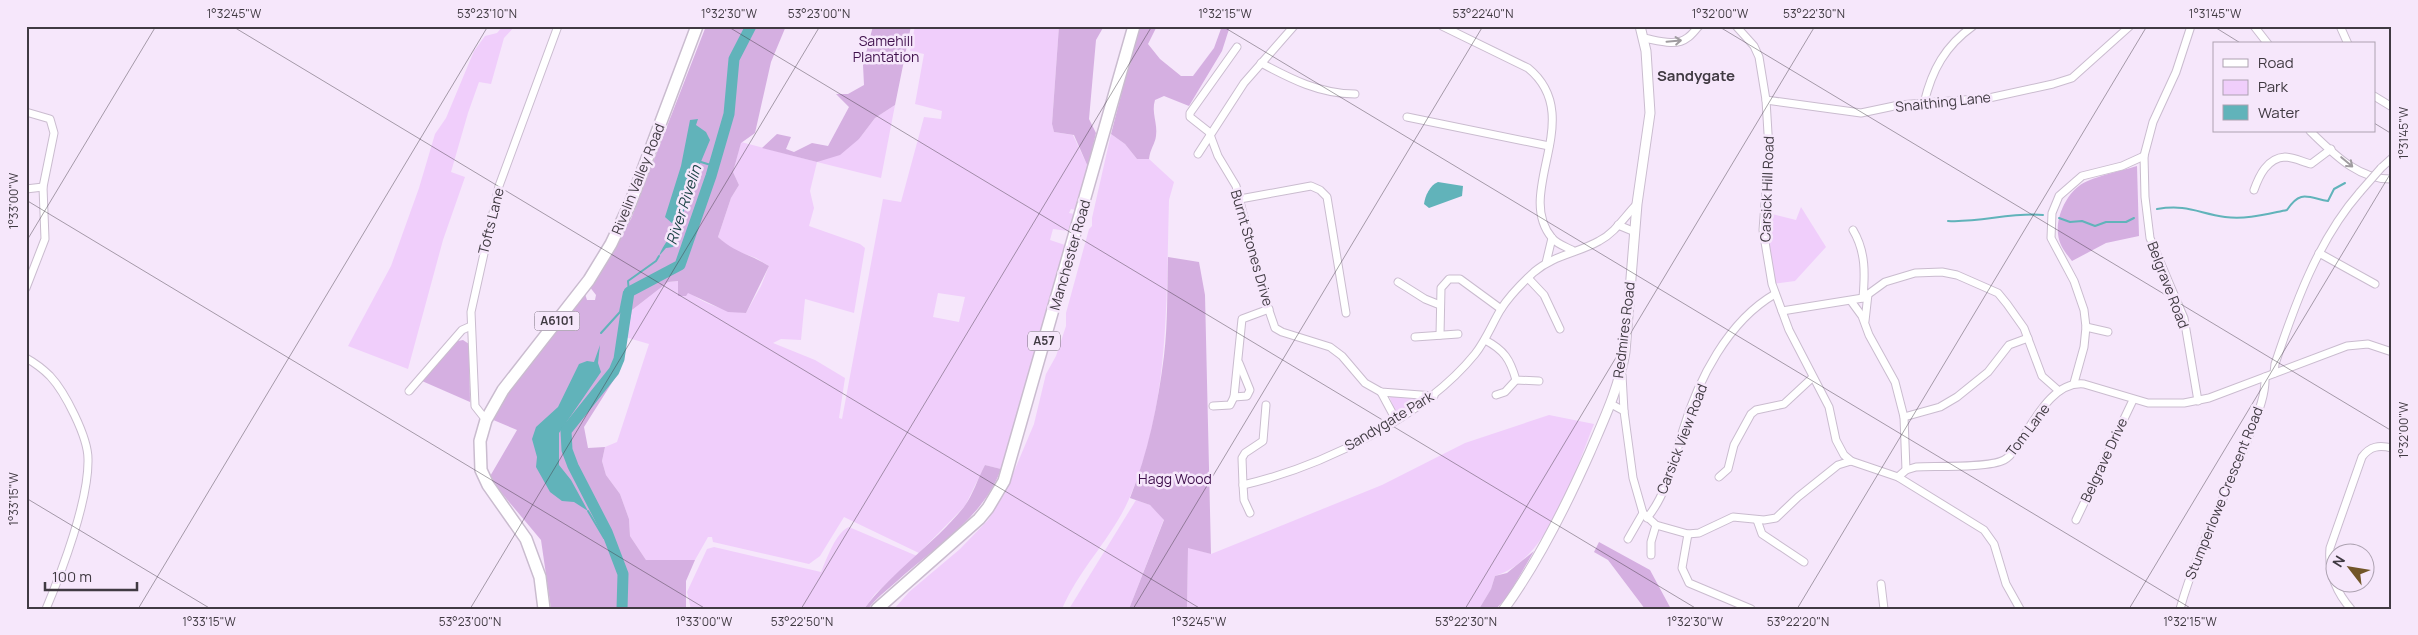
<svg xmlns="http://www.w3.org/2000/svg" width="2418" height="635" viewBox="0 0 2418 635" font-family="Manrope,sans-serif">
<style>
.green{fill:#f0cefb;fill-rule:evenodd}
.forest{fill:#d5afe1}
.water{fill:#61b3ba}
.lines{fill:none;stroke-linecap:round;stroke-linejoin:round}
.stream{stroke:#61b3ba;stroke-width:2}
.river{stroke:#61b3ba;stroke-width:11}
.minor-casing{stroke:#cabccf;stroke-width:9}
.tertiary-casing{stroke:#cabccf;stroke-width:11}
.primary-casing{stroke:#cabccf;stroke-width:14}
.minor{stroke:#fff;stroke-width:7}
.tertiary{stroke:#fff;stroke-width:9}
.primary{stroke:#fff;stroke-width:11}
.minor-bridge-casing{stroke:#cabccf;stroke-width:9;stroke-linecap:butt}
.minor-bridge{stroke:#fff;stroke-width:7}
.oneway{stroke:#a09ca0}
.ticks{fill:none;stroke:#403a42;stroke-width:1;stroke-opacity:0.45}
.labels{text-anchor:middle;stroke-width:5;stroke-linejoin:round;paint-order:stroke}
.shield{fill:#f6e7fb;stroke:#776e7a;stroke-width:1}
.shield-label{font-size:12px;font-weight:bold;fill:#403a42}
.park-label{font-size:14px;fill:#3f104c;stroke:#f6e7fb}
.street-label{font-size:14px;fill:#403a42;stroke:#f6e7fb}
.neighbourhood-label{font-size:15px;font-weight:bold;fill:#403a42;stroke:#f6e7fb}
.water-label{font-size:15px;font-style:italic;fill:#1c4346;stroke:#f6e7fb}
.neatline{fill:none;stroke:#403a42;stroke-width:2}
.ticks-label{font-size:12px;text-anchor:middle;fill:#403a42}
</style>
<rect width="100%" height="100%" fill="#f6e7fb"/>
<!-- green -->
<g class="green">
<polygon points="503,26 515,26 504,38 491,84 479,82 468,113 451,172 465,177 443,240 408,369 348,346 391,266 419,188 435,134 446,118 474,51 485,36 497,33"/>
<path d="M915 26H1059L1052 124 1054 132 1073 135 1088 167 1076 210 1071 209 1069 213 1074 214 1068 231 1053 229 1050 240 1065 245 1001 469 985 465 965 506 919 553 844 517 820 556 809 564 713 542 712 537H708L695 560H646L630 536 629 519 620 494 606 475 602 461 605 447 617 442 649 344 625 337 632 310 668 282 679 281C693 301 722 311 746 313L761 286 769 266 756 258 731 249 718 237 731 198 739 185 733 172 741 142 817 162 859 139 875 118 895 105 881 178 817 162 810 191 814 208 809 226 860 244 865 248 854 313 805 299 801 340 781 339 773 343 815 360 845 378 839 418 842 419 883 199 901 202 924 117 941 119 942 111 915 104 924 54 910 51ZM938 293 965 297 959 322 933 317Z"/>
<path d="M1111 134 1125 144 1137 159H1149L1174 182 1169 200C1166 300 1170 406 1129 499 1112 538 1079 569 1062 609H894L909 592 960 549 988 520 1005 493 1034 424 1046 374 1056 356 1066 326V313L1089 229 1092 226V218Z"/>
<polygon points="1801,207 1826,247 1795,281 1772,284 1764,212 1796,220"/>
<polygon points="1389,396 1417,398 1419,399 1399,414 1396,413"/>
<path d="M1549 415 1594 424C1575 471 1548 561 1495 576L1491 589 1479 609H1187L1188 547 1211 554 1382 485 1465 443Z"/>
<polygon points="1136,500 1150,505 1164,519 1129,609 1069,609"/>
<path d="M849 527 917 556 875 594 864 609H691L687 592 707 549 714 547 821 572C827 559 835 533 849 527Z"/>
</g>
<!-- forest -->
<g class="forest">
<path d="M706 26H786L771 62 755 133 741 143 733 172 739 185 731 198 718 237C735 253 750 254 769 266L746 313 728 312 688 293 686 296H678V281L668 282 632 310 620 370 584 427 588 448 605 447 602 461 606 475 620 494 629 519 630 536 646 560H695L686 581V609H551L541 540 489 478 517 430 491 419 500 401 580 296 585 294 587 300H595L596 295 589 286 631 219Z"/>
<polygon points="873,26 911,26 895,105 875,118 859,139 840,155 817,162 762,148 777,134 791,137 786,149 794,152 812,143 828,146 849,107 836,94 848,94 864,85 863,65"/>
<polygon points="1059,26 1104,26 1096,40 1089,119 1096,133 1088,167 1074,135 1054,132 1052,124"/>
<path d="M1139 26 1156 28 1148 44 1160 59 1181 76H1193L1214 48 1222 26H1230L1222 51 1189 106 1164 96 1155 100C1151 112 1158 124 1156 136 1155 144 1150 149 1149 159H1137L1125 144 1111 134Z"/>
<path d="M2137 166 2139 236 2106 243 2072 261C2068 256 2064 251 2061 245 2052 226 2063 198 2079 186 2088 178 2124 170 2137 166Z"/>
<path d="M1168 257 1199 262 1205 295 1211 554 1188 548 1187 609H1129L1164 520 1150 505 1130 498C1148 453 1158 404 1164 356 1168 324 1167 289 1168 257Z"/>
<polygon points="463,340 469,344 470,402 422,381 458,341"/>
<path d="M985 465 1001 469C983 519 933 548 896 582 887 590 875 599 868 609H864C893 571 934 544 964 507 973 495 978 478 985 465Z"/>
<polygon points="1599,542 1650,570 1671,609 1645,609 1608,560 1594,552"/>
<polygon points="1534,551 1508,596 1496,609 1479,609 1491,589 1495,576 1507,573"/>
</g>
<!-- water -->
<g class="water">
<path d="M698 119 696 125 706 132 710 140 690 188 676 242 673 247 666 248 659 256C663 243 673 238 673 224L665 217 681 166 690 120Z"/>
<path d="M1438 182 1463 186 1462 196 1429 208 1424 204C1425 196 1430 185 1438 182Z"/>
<polygon points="600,345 598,363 601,372 559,433 559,465 571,480 588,511 574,502 562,501 550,492 536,467 537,457 532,439 536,427 558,407 579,364 587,361 594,362"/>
</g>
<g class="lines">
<!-- stream -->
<g class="stream">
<polyline points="701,162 714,166"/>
<path d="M2157 209C2187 204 2198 213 2225 217 2246 220 2267 214 2287 210 2300 190 2307 197 2328 201L2334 189 2345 183"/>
<polyline points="2059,218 2070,222 2082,221 2095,226 2106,222 2126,222 2134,218"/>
<path d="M1948 221C1980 223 2011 212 2043 215"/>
<polyline points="601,333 620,312 624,292 629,292 628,281 656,261 659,256"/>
<polyline points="588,511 604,538 610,539"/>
</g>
<!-- river -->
<polyline class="river" points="622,609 623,574 607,532 573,466 567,450 566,431 614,371 619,359 629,292 680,265 711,176 729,114 734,59 751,26"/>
<defs>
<g id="minor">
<path d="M1442 26 1528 68C1588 117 1513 192 1552 238 1557 244 1566 247 1572 250"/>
<polyline points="1736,26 1754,46 1759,57 1766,100 1769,150 1763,230 1772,284 1789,330 1829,407 1836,440 1844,455 1851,461"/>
<polyline points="2191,26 2176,72 2153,122 2144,156 2145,197 2150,238 2184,318 2198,401"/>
<polyline points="2254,26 2268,44"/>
<polyline points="2340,26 2348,44"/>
<path d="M1643 38C1656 40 1676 47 1687 38 1692 35 1695 30 1699 26"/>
<polyline points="1237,47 1190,113 1190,117 1209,132 1218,156 1236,186 1264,296 1275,328 1282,332 1330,347 1342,356 1365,383 1381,392 1434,396"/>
<path d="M1261 63C1291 79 1320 94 1355 94"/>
<polyline points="2374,96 2392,107"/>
<polyline points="1766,100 1861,113 1899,105 1989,98 2053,84 2072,78 2130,26"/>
<path d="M1924 103C1932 70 1945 46 1973 26"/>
<polyline points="26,112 50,119 54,133 43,187 45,239 26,288"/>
<polyline points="1407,117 1549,146"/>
<path d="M2310 131C2333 153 2358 180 2392 179"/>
<polyline points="1198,154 1244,83 1294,26"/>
<polyline points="2381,168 2392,158"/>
<polyline points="26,189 43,187"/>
<path d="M2254 190C2259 176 2267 158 2285 157 2293 157 2303 162 2311 164L2331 149"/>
<polyline points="1240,199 1311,186 1320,190 1327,197 1346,313"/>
<polyline points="1618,225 1635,232"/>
<path d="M1853 230C1866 252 1865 274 1863 298"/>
<polyline points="2319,253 2375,284"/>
<polyline points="1546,263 1552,238"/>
<polyline points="1528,278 1544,295 1560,329"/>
<polyline points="1398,282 1425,299 1440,305"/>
<polyline points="1851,301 1862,316 1869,335 1895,382 1904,417 1906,470"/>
<polyline points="1782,311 1863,298 1885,282 1915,273 1942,272 1957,275 1998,293 2007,304 2024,328 2042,376 2059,391"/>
<polyline points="1865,321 1868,294"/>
<polyline points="2086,327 2108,332"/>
<polyline points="1440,335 1441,288 1449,279 1460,279 1501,309"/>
<polyline points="1415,337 1458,334"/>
<path d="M1485 340C1504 350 1510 359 1516 380L1539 381"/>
<path d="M26 358C35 363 43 369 50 376 65 392 88 437 88 459 89 500 62 571 46 609"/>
<path d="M2274 373 2275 364C2295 304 2318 240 2360 192"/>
<polyline points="1622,375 1624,411"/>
<polyline points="2074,383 2084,347 2086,327 2084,310 2074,281 2051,238 2052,213 2059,196 2082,176 2122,166 2144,156"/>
<polyline points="409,391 462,330 471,326"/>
<polyline points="1381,392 1396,420"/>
<polyline points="1496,395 1505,392 1516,380"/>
<polyline points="1234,397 1247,396 1250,390 1239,363"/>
<path d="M1611 404 1624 411 1633 478 1643 513 1656 525 1688 534 1699 533 1733 517 1764 520 1776 518 1798 497 1838 465 1851 461 1898 477 1906 470 1916 467C1935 466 1989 468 2004 460 2011 457 2015 449 2019 443 2034 421 2053 381 2084 384L2148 403H2184L2209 398 2347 346 2368 344 2392 352"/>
<path d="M1266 405 1263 441 1245 453 1242 458 1243 485C1321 467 1424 417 1475 354 1486 340 1492 324 1501 309 1510 295 1522 283 1534 272 1554 255 1578 253 1599 241 1615 233 1625 216 1637 204"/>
<polyline points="1213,406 1230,405 1234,397 1242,319 1269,309"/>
<polyline points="1904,417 1940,407 1957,397 1988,372 2009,345 2028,338"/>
<polyline points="486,420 475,406 471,312 499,186 558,26"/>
<polyline points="1719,477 1728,469 1734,445 1751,414 1756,410 1784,404 1812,378"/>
<polyline points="1898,477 1984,530 1994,544 2006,584 2020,609"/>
<polyline points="1243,485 1244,500 1250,513"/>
<path d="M1647 518C1667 494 1674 460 1683 430 1698 380 1728 321 1775 294"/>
<polyline points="1757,520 1762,534 1804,562"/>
<polyline points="2076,520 2133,400"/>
<polyline points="1688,534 1682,568 1689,583 1751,609"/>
<polyline points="1628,539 1643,513"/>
<polyline points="1651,555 1651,542 1656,525"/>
<polyline points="1881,584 1884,609"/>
<path d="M2180 609C2196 551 2225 498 2247 442 2254 422 2266 398 2265 377"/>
<path d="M2351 609C2335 591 2328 571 2330 548L2362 457C2370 446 2379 445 2392 448"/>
</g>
<path id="tertiary" d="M1504 609C1539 561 1566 506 1590 452 1604 419 1619 388 1625 352L1637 204 1650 113 1646 51 1640 26"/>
<g id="primary">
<polyline points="544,609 540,577 526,539 488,485 481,470 480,441 486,420 503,390 589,280 611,244 630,204 697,26"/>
<polyline points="877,609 979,519 988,508 1004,481 1134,26"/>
</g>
</defs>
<!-- minor casing -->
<use href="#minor" class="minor-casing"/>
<!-- tertiary casing -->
<use href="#tertiary" class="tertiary-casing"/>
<!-- primary casing -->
<use href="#primary" class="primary-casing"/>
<!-- minor -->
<use href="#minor" class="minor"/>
<!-- tertiary -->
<use href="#tertiary" class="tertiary"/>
<!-- primary -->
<use href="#primary" class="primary"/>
<defs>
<polyline id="minor-bridge" points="2360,192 2381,168"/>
</defs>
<!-- minor-bridge casing -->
<use href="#minor-bridge" class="minor-bridge-casing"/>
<!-- minor-bridge -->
<use href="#minor-bridge" class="minor-bridge"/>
</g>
<!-- one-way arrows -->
<defs><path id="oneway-shaft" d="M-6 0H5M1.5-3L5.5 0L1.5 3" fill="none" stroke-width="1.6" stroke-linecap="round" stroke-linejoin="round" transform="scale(1.25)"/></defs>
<g class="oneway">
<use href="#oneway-shaft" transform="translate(1674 41) rotate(-5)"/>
<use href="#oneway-shaft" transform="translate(2347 162) rotate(40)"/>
</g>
<!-- ticks -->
<path class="ticks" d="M232 26 1201 609M727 26 1697 609M1222 26 2192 609M1718 26 2392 431M2213 26 2242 44M2374 123 2392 134M26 200 706 609M26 242 156 26M26 498 211 609M138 609 488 26M470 609 820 26M801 609 1152 26M1133 609 1483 26M1465 609 1815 26M1797 609 2147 26M2129 609 2392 171"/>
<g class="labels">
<!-- shield labels -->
<g class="shield">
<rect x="534.5" y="311.5" width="45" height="19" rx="4"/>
<rect x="1028" y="331.5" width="32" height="19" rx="4"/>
</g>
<g class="shield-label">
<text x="557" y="325">A6101</text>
<text x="1044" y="345">A57</text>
</g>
<!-- park labels -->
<g class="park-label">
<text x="886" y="46">Samehill<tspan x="886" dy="16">Plantation</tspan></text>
<text x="1175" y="484">Hagg Wood</text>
</g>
<!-- street labels -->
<g class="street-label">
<text transform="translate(1943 102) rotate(-6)" y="5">Snaithing Lane</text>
<text transform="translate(638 179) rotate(-68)" y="5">Rivelin Valley Road</text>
<text transform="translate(1767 189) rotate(-88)" y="5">Carsick Hill Road</text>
<text transform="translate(491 221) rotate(-76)" y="5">Tofts Lane</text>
<text transform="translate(1252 248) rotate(74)" y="5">Burnt Stones Drive</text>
<text transform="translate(1070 255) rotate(-74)" y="5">Manchester Road</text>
<text transform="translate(2168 285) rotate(69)" y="5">Belgrave Road</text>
<text transform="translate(1624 330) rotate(-83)" y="5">Redmires Road</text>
<text transform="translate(1389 421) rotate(-31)" y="5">Sandygate Park</text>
<text transform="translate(2028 430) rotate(-53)" y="5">Tom Lane</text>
<text transform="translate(1682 439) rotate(-69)" y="5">Carsick View Road</text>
<text transform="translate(2104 460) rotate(-65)" y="5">Belgrave Drive</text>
<text transform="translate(2224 493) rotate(-68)" y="5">Stumperlowe Crescent Road</text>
</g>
<!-- neighbourhood labels -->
<g class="neighbourhood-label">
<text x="1696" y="81">Sandygate</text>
</g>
<!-- water labels -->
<g class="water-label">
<text transform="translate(684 205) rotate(-72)" y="5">River Rivelin</text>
</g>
</g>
<!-- border -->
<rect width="2418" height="635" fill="none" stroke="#f6e7fb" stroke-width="55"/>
<!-- legend -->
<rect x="2213" y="42" width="162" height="90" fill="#f6e7fb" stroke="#ada2b1"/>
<rect x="2223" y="59" width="25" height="8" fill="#ffffff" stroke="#ada2b1"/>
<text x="2258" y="68" font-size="15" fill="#403a42">Road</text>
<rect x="2223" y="80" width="25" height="15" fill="#f0cefb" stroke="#ada2b1"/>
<text x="2258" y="92" font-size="15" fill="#403a42">Park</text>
<rect x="2223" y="105" width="25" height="15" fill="#61b3ba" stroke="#ada2b1"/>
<text x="2258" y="118" font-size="15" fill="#403a42">Water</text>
<!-- north arrow -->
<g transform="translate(2350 568) rotate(301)"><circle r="24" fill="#f6e7fb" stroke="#ada2b1"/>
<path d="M0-4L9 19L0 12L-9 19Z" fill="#725629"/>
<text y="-8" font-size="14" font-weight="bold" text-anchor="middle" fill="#403a42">N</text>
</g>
<!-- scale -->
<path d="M45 582v8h92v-8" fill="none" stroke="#403a42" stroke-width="2.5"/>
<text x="52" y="582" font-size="15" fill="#403a42" stroke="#f6e7fb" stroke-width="4" paint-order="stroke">100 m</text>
<rect x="28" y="28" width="2362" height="580" class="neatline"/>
<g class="ticks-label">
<text x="234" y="18">1°32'45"W</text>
<text x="487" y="18">53°23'10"N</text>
<text x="729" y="18">1°32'30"W</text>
<text x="819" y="18">53°23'00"N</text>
<text x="1225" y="18">1°32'15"W</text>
<text x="1483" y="18">53°22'40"N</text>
<text x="1720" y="18">1°32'00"W</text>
<text x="1814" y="18">53°22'30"N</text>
<text x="2215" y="18">1°31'45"W</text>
<text transform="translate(2404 133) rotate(-90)" y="4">1°31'45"W</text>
<text transform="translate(14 201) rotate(-90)" y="4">1°33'00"W</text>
<text transform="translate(2404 430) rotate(-90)" y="4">1°32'00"W</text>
<text transform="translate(14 499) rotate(-90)" y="4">1°33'15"W</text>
<text x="209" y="626">1°33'15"W</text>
<text x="470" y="626">53°23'00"N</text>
<text x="704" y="626">1°33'00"W</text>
<text x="802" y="626">53°22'50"N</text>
<text x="1199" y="626">1°32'45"W</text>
<text x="1466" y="626">53°22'30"N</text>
<text x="1695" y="626">1°32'30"W</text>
<text x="1798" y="626">53°22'20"N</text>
<text x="2190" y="626">1°32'15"W</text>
</g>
</svg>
